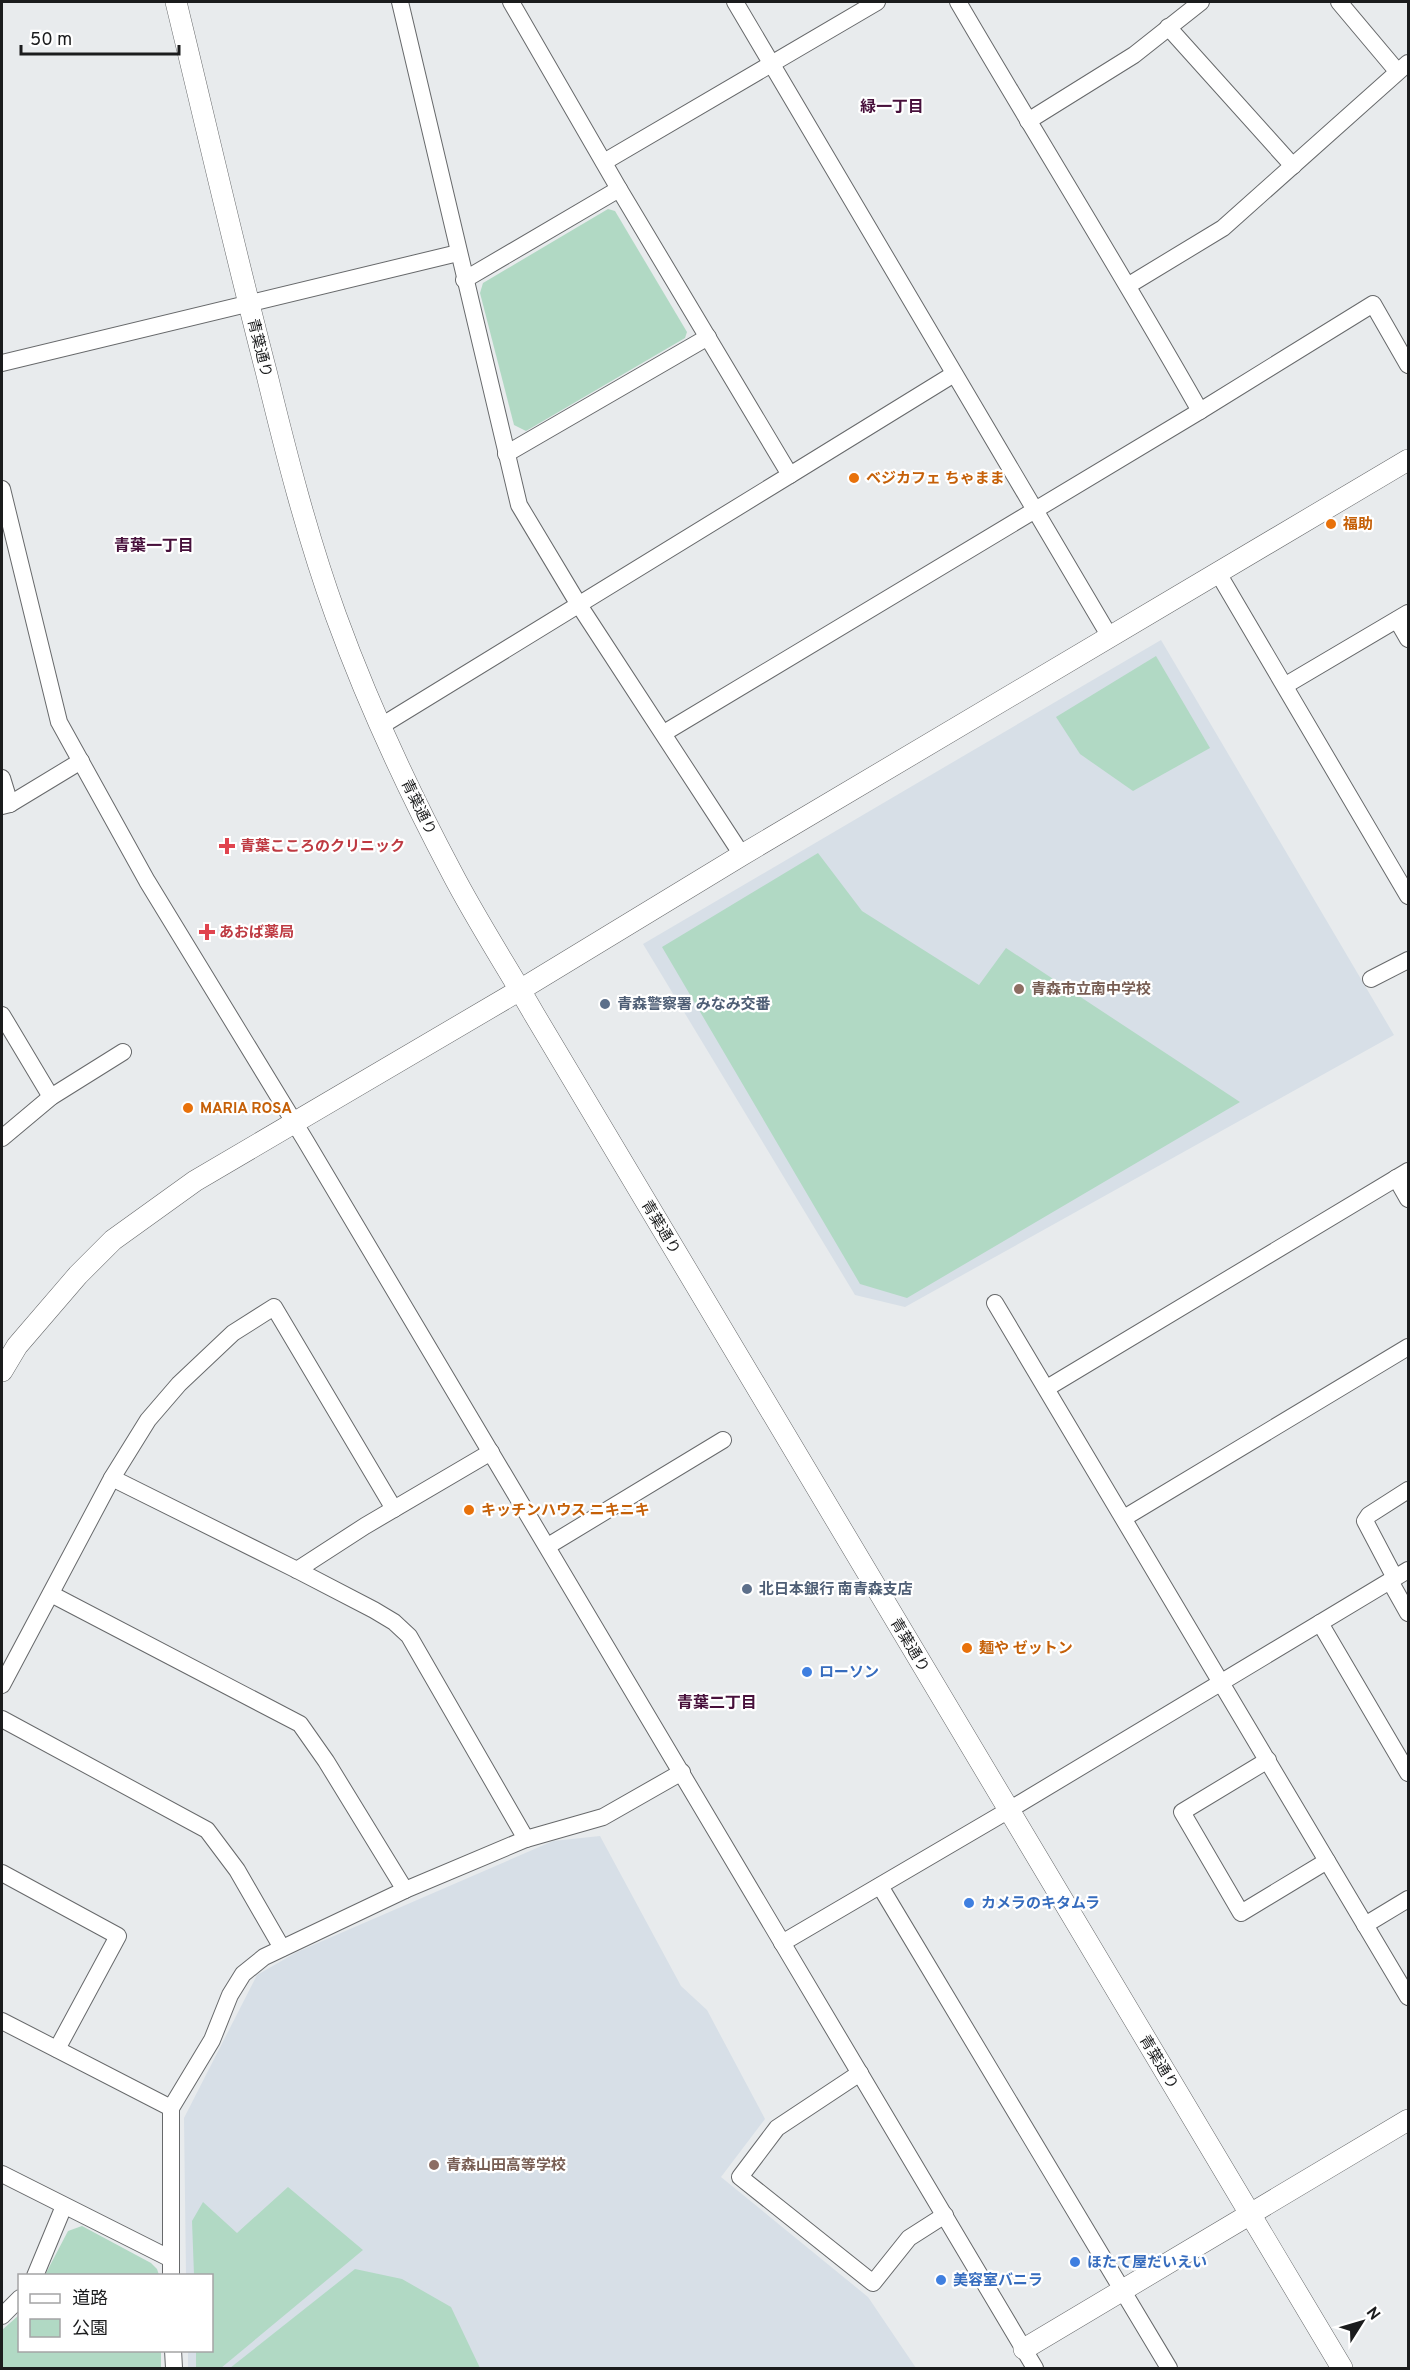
<svg xmlns="http://www.w3.org/2000/svg" width="1410" height="2370" viewBox="0 0 1410 2370" font-family="Overpass,'Noto Sans JP',sans-serif">
<style>
.built{fill:#d7dfe7}
.green{fill:#b1d9c4}
.lines{fill:none;stroke-linecap:round;stroke-linejoin:round}
.minor-casing{stroke:#67696b;stroke-width:18}
.tertiary-casing{stroke:#67696b;stroke-width:22}
.minor{stroke:#fff;stroke-width:16}
.tertiary{stroke:#fff;stroke-width:21}
.food-dot{fill:#e8710a;stroke:#fff;stroke-width:2}
.health-dot{fill:#e0444e;stroke:#fff;stroke-width:2}
.education-dot{fill:#8d6e63;stroke:#fff;stroke-width:2}
.service-dot{fill:#5c6f8a;stroke:#fff;stroke-width:2}
.shop-dot{fill:#3f7fe0;stroke:#fff;stroke-width:2}
.labels{text-anchor:middle;stroke-width:4.5;stroke-linejoin:round;paint-order:stroke}
.street-label{font-size:15px;fill:#1b1c1d;stroke:#fff}
.food-label{font-size:15px;font-weight:bold;fill:#c56008;stroke:#fff;text-anchor:start}
.health-label{font-size:15px;font-weight:bold;fill:#be3a42;stroke:#fff;text-anchor:start}
.education-label{font-size:15px;font-weight:bold;fill:#785e54;stroke:#fff;text-anchor:start}
.service-label{font-size:15px;font-weight:bold;fill:#4e5e75;stroke:#fff;text-anchor:start}
.shop-label{font-size:15px;font-weight:bold;fill:#366cbe;stroke:#fff;text-anchor:start}
.neighbourhood-label{font-size:16px;font-weight:bold;fill:#47103b;stroke:#fff}
</style>
<rect width="100%" height="100%" fill="#e8ebed"/>
<!-- built -->
<g class="built">
<polygon points="1161,640 1394,1035 905,1307 855,1295 643,944"/>
<polygon points="600,1836 681,1986 707,2010 765,2119 721,2177 868,2297 916,2368 188,2368 188,2351 212,2350 212,2276 186,2275 184,2118 257,1975 297,1952 553,1841"/>
</g>
<!-- green -->
<g class="green">
<polygon points="608,209 615,211 687,332 685,338 526,431 514,425 480,293 483,283"/>
<polygon points="1156,656 1210,748 1133,791 1080,754 1056,717"/>
<polygon points="818,853 862,911 979,985 1006,948 1240,1102 907,1298 860,1284 662,947"/>
<polygon points="288,2187 363,2250 221,2368 196,2368 196,2351 212,2350 212,2276 194,2275 192,2221 203,2202 237,2233"/>
<polygon points="82,2226 151,2263 157,2269 159,2275 45,2275 68,2231"/>
<polygon points="355,2269 402,2279 451,2307 480,2368 230,2368"/>
<polygon points="19,2315 20,2350 161,2351 161,2368 2,2368 2,2330"/>
</g>
<g class="lines">
<defs>
<g id="minor">
<polyline points="400,2 519,505 579,605 742,855"/>
<polyline points="735,2 1110,637"/>
<path d="M958 2C1038 139 1122 273 1200 411"/>
<polyline points="1339,2 1397,71"/>
<polyline points="1168,27 1293,166"/>
<polyline points="1028,121 1134,55 1201,2"/>
<polyline points="604,162 877,2"/>
<polyline points="464,280 619,189"/>
<polyline points="1129,285 1223,228 1408,63"/>
<polyline points="2,363 458,253"/>
<polyline points="506,454 708,337"/>
<polyline points="790,475 954,374"/>
<polyline points="2,489 59,722 147,881 305,1140 1035,2368"/>
<polyline points="1218,573 1408,896"/>
<polyline points="1397,620 1408,639"/>
<polyline points="1286,685 1408,613"/>
<polyline points="381,726 790,475 619,189 511,2"/>
<polyline points="664,733 1200,411 1373,304 1408,365"/>
<polyline points="2,778 10,804"/>
<polyline points="2,806 10,804 81,761"/>
<polyline points="1371,979 1408,960"/>
<polyline points="2,1015 51,1097"/>
<polyline points="2,1138 51,1097 123,1052"/>
<polyline points="1396,1178 1408,1199"/>
<polyline points="995,1303 1408,1997"/>
<polyline points="1047,1388 1408,1171"/>
<polyline points="112,1478 297,1570 374,1610 394,1622 409,1636 526,1839"/>
<polyline points="1124,1518 1408,1347"/>
<polyline points="548,1546 723,1440"/>
<polyline points="297,1570 365,1526 491,1452"/>
<polyline points="1395,1578 1365,1521 1369,1515 1408,1490"/>
<polyline points="1390,1581 1408,1613"/>
<polyline points="51,1594 300,1724 326,1761 405,1890"/>
<polyline points="1320,1623 1408,1773"/>
<polyline points="2,1685 112,1478 148,1420 179,1384 233,1333 274,1307 394,1509"/>
<polyline points="2,1719 207,1830 237,1870 282,1948"/>
<polyline points="1268,1760 1182,1812 1241,1913 1327,1861"/>
<polyline points="2,1873 118,1936 57,2049"/>
<polyline points="880,1886 1169,2368"/>
<polyline points="1365,1925 1408,1899"/>
<polyline points="782,1943 1009,1810 1408,1570"/>
<polyline points="2,2021 171,2108"/>
<polyline points="860,2073 777,2128 740,2177 873,2283 909,2238 945,2215"/>
<polyline points="2,2174 171,2259"/>
<polyline points="35,2276 64,2206"/>
<polyline points="171,2276 171,2108 212,2040 230,1995 243,1974 264,1957 405,1890 526,1839 603,1817 682,1772"/>
<polyline points="2,2316 20,2298"/>
<polyline points="173,2350 174,2368"/>
</g>
<g id="tertiary">
<path d="M176 2C206 125 234 248 266 371 286 453 307 536 336 616 368 704 408 790 452 873 477 921 507 967 534 1014L1342 2368"/>
<polyline points="2,1371 17,1346 78,1275 113,1240 195,1181 520,990 742,855 1408,460"/>
<polyline points="1024,2349 1408,2120"/>
</g>
</defs>
<!-- minor casing -->
<use href="#minor" class="minor-casing"/>
<!-- tertiary casing -->
<use href="#tertiary" class="tertiary-casing"/>
<!-- minor -->
<use href="#minor" class="minor"/>
<!-- tertiary -->
<use href="#tertiary" class="tertiary"/>
</g>
<!-- markers -->
<g class="food-dot">
<circle cx="854" cy="478" r="6"/>
<circle cx="1331" cy="524" r="6"/>
<circle cx="188" cy="1108" r="6"/>
<circle cx="469" cy="1510" r="6"/>
<circle cx="967" cy="1648" r="6"/>
</g>
<g class="health-dot">
<path d="M224 837h6v6h6v6h-6v6h-6v-6h-6v-6h6z"/>
<path d="M204 923h6v6h6v6h-6v6h-6v-6h-6v-6h6z"/>
</g>
<g class="education-dot">
<circle cx="1019" cy="989" r="6"/>
<circle cx="434" cy="2165" r="6"/>
</g>
<g class="service-dot">
<circle cx="605" cy="1004" r="6"/>
<circle cx="747" cy="1589" r="6"/>
</g>
<g class="shop-dot">
<circle cx="807" cy="1672" r="6"/>
<circle cx="969" cy="1903" r="6"/>
<circle cx="1075" cy="2262" r="6"/>
<circle cx="941" cy="2280" r="6"/>
</g>
<g class="labels">
<!-- street labels -->
<g class="street-label">
<text transform="translate(260 348) rotate(76)" y="5">青葉通り</text>
<text transform="translate(419 807) rotate(64)" y="5">青葉通り</text>
<text transform="translate(661 1227) rotate(59)" y="5">青葉通り</text>
<text transform="translate(910 1645) rotate(59)" y="5">青葉通り</text>
<text transform="translate(1159 2062) rotate(59)" y="5">青葉通り</text>
</g>
<!-- food labels -->
<g class="food-label">
<text x="866" y="483">ベジカフェ ちゃまま</text>
<text x="1343" y="529">福助</text>
<text x="200" y="1113">MARIA ROSA</text>
<text x="481" y="1515">キッチンハウス ニキニキ</text>
<text x="979" y="1653">麺や ゼットン</text>
</g>
<!-- health labels -->
<g class="health-label">
<text x="240" y="851">青葉こころのクリニック</text>
<text x="219" y="937">あおば薬局</text>
</g>
<!-- education labels -->
<g class="education-label">
<text x="1031" y="994">青森市立南中学校</text>
<text x="446" y="2170">青森山田高等学校</text>
</g>
<!-- service labels -->
<g class="service-label">
<text x="617" y="1009">青森警察署 みなみ交番</text>
<text x="759" y="1594">北日本銀行 南青森支店</text>
</g>
<!-- shop labels -->
<g class="shop-label">
<text x="819" y="1677">ローソン</text>
<text x="981" y="1908">カメラのキタムラ</text>
<text x="1087" y="2267">ほたて屋だいえい</text>
<text x="953" y="2285">美容室バニラ</text>
</g>
<!-- neighbourhood labels -->
<g class="neighbourhood-label">
<text x="892" y="112">緑一丁目</text>
<text x="154" y="551">青葉一丁目</text>
<text x="717" y="1708">青葉二丁目</text>
</g>
</g>
<!-- border -->
<rect width="1410" height="2370" fill="none" stroke="#1b1c1d" stroke-width="6"/>
<!-- legend -->
<rect x="18" y="2274" width="195" height="78" fill="#ffffff" stroke="#a4a4a5" stroke-width="1.5"/>
<rect x="30" y="2294" width="30" height="9" fill="#ffffff" stroke="#a4a4a5" stroke-width="1.5"/>
<text x="72" y="2304" font-size="18" fill="#1b1c1d">道路</text>
<rect x="30" y="2319" width="30" height="18" fill="#b1d9c4" stroke="#a4a4a5" stroke-width="1.5"/>
<text x="72" y="2334" font-size="18" fill="#1b1c1d">公園</text>
<!-- north arrow -->
<g transform="translate(1362 2322) rotate(53)" stroke="#ffffff" stroke-width="4.5" paint-order="stroke">
<path d="M0-4.5L10 22L0 15L-10 22Z" fill="#1b1c1d"/>
<text y="-9" font-size="16" font-weight="bold" text-anchor="middle" fill="#1b1c1d">N</text>
</g>
<!-- scale -->
<path d="M21 45v9h158v-9" fill="none" stroke="#1b1c1d" stroke-width="3"/>
<text x="30" y="45" font-size="18" fill="#1b1c1d" stroke="#ffffff" stroke-width="4.5" paint-order="stroke">50 m</text>
</svg>
